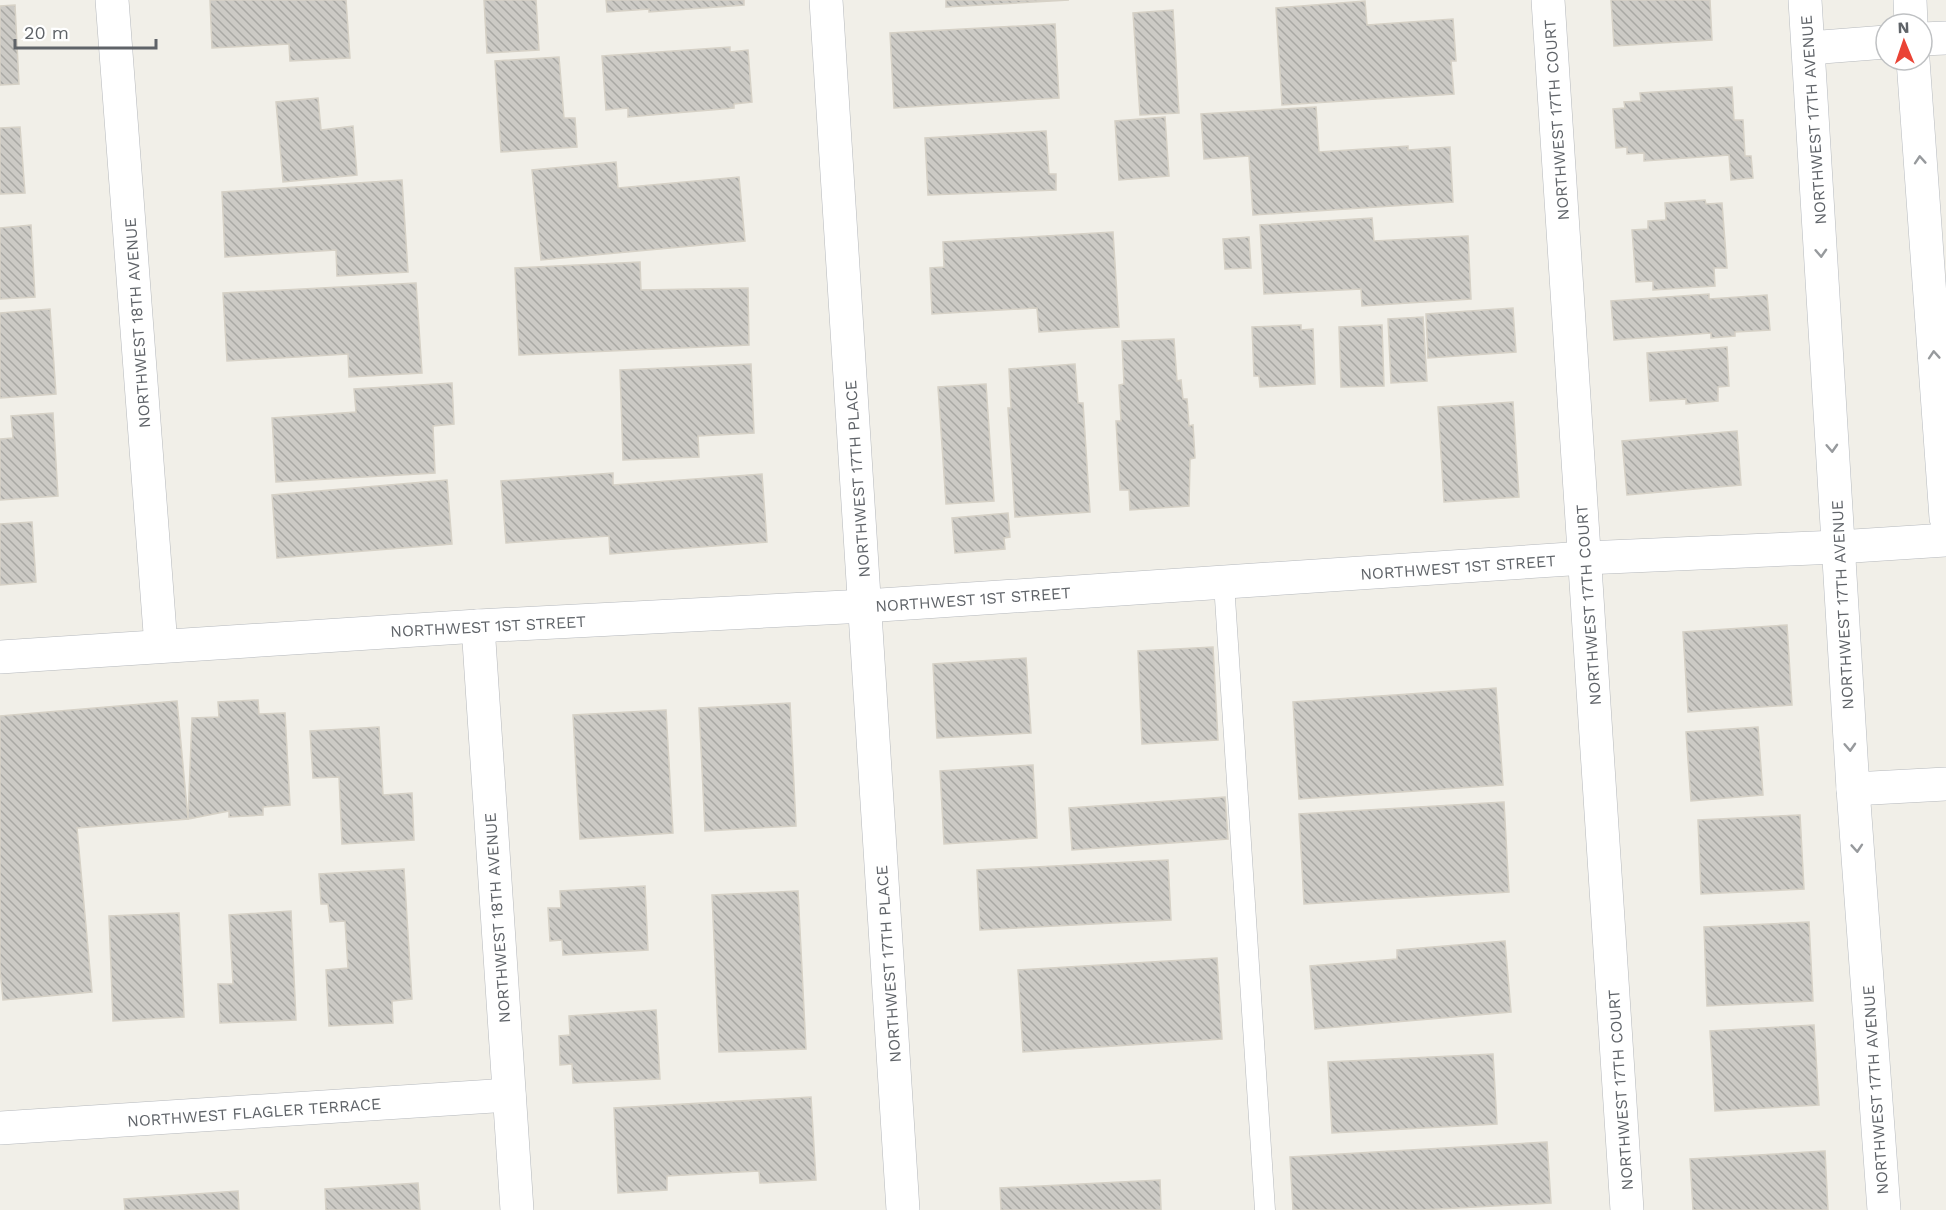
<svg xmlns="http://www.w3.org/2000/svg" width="1946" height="1210" viewBox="0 0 1946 1210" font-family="'Work Sans',sans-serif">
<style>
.building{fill:url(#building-back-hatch);stroke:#d6d1c6;stroke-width:1.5}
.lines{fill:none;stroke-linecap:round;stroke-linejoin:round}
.lane-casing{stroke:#b5b8bc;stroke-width:21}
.street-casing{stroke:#b5b8bc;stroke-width:34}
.secondary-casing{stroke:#b6babf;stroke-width:34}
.lane{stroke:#fff;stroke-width:20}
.street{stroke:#fff;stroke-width:33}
.secondary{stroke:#fff;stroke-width:33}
.oneway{stroke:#979a9d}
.labels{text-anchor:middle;stroke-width:4.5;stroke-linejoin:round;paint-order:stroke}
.street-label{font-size:16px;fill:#5f6368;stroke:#fff}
</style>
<defs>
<pattern id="building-back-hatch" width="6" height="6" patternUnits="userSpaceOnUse" patternTransform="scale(1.5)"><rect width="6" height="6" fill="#cccac5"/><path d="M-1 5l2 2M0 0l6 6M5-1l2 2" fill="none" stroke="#a9a8a4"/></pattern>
</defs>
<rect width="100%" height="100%" fill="#f1efe8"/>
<!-- building -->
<g class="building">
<polygon points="210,0 346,0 350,58 290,61 289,44 212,48"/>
<polygon points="484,0 536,0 539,50 487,53"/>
<polygon points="606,0 744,0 744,5 649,12 649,9 607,12"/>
<polygon points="946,0 1069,0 946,7"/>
<polygon points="1611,0 1710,0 1712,40 1614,46"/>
<polygon points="1365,1 1367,25 1453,19 1456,61 1451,61 1454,94 1282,105 1276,8"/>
<polygon points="15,5 19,84 0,85 0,6"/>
<polygon points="1173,10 1179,113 1140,115 1133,13"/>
<polygon points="1055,24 1059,98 894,108 890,33"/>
<polygon points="730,47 730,52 748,50 752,102 734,104 734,108 628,117 628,108 606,110 602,56"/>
<polygon points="559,57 564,118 575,118 577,147 501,152 495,61"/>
<polygon points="1732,87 1734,120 1743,120 1745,156 1751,156 1753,178 1731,180 1729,155 1644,161 1644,153 1627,154 1627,147 1616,148 1613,109 1625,108 1624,102 1641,101 1640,93"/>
<polygon points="318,98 321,130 353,126 357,175 283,182 276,102"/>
<polygon points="1316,107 1319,152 1408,146 1408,150 1450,147 1453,202 1253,215 1249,156 1204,159 1201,114"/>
<polygon points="1165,117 1169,176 1119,180 1115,121"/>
<polygon points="20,127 25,193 0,194 0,128"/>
<polygon points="1046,131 1049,174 1056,174 1056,190 928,195 925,138"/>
<polygon points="616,162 618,188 739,177 745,241 541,260 532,170"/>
<polygon points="402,180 408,272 337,276 336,250 225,257 222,192"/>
<polygon points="1705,200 1706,204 1722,203 1727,268 1714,268 1715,286 1653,290 1653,281 1636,282 1632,230 1648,229 1648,221 1666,220 1665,203"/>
<polygon points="1372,218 1374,241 1468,236 1471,299 1362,306 1361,289 1264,294 1260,225"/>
<polygon points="31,225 35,297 0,299 0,228"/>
<polygon points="1113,232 1119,327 1039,332 1037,308 932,314 930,268 944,267 943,242"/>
<polygon points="1249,237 1251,268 1225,269 1223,239"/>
<polygon points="640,262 641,290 748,288 749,345 519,355 515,268"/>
<polygon points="416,283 422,373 349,377 348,354 227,361 223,293"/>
<polygon points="1709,294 1709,299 1767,295 1770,330 1735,332 1735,336 1711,338 1711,333 1614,340 1611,301"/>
<polygon points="1513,308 1516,352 1428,358 1426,314"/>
<polygon points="50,309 56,394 0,398 0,313"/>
<polygon points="1423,317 1427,381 1391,383 1388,319"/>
<polygon points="1301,325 1301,330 1313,329 1315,384 1260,387 1259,376 1254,376 1252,327"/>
<polygon points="1382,325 1384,386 1341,387 1339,327"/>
<polygon points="1174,339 1177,381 1181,380 1183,399 1187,399 1189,426 1193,425 1195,458 1190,459 1189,506 1130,510 1129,490 1120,490 1116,421 1121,421 1119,385 1124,384 1122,341"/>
<polygon points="1727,347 1729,386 1718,387 1718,401 1686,404 1686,399 1650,401 1647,353"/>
<polygon points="751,364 754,433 698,436 699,457 623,460 620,370"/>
<polygon points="1075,364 1078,403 1083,403 1090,512 1015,517 1008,408 1011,408 1009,369"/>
<polygon points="452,383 454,424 433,426 435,473 276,482 272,418 356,412 354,389"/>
<polygon points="986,384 994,501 946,504 938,387"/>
<polygon points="1513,402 1519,497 1444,502 1438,407"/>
<polygon points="53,413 58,496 0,500 0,439 13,438 11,416"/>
<polygon points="1737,431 1741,485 1627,495 1622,441"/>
<polygon points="613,473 613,485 762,474 767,542 610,554 609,536 506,543 501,481"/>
<polygon points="447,480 452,544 277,558 272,495"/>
<polygon points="1008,513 1010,537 1004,538 1005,549 955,553 952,518"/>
<polygon points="32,522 36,582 0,585 0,524"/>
<polygon points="1787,625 1792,705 1688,712 1683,632"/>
<polygon points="1213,647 1218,740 1142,744 1138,651"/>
<polygon points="1026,658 1031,733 937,738 933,664"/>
<polygon points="1496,688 1503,785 1299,799 1293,702"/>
<polygon points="258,700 259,714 285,713 290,805 263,807 263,815 229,817 229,811 188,819 192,718 219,717 218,702"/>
<polygon points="177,701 188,819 77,828 92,992 3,1000 0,969 0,716"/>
<polygon points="790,703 796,826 705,831 699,708"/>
<polygon points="666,710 673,833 580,839 573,715"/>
<polygon points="379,727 383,795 412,793 414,840 342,844 339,777 313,778 310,731"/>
<polygon points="1758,727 1763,795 1691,801 1686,732"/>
<polygon points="1033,765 1037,838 944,844 940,771"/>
<polygon points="1225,797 1228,839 1072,850 1069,808"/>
<polygon points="1504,802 1509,892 1304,904 1299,814"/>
<polygon points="1800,815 1804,889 1701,894 1698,820"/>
<polygon points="1168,860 1171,920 980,930 977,870"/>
<polygon points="404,869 412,999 392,1001 393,1023 329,1026 326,970 348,968 345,921 330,922 328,904 321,904 319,874"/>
<polygon points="645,886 648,950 563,955 562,940 550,941 548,908 561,908 560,891"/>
<polygon points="798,891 806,1049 719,1052 712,895"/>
<polygon points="291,911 296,1020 220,1023 218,984 233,984 229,915"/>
<polygon points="179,913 184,1017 113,1021 109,916"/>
<polygon points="1809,922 1813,1001 1707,1006 1704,927"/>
<polygon points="1505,941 1511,1012 1315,1029 1310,966 1397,959 1397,950"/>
<polygon points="1217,958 1222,1039 1023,1052 1018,970"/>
<polygon points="656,1010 660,1079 573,1083 572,1064 560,1065 559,1036 570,1035 569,1016"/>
<polygon points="1814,1025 1819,1105 1715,1111 1710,1031"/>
<polygon points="1493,1054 1497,1124 1332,1133 1328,1062"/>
<polygon points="811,1097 816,1180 760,1183 759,1171 667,1176 667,1190 618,1193 614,1108"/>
<polygon points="1547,1142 1551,1203 1420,1210 1293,1210 1290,1157"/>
<polygon points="1825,1151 1828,1210 1693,1210 1690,1159"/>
<polygon points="1160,1180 1161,1210 1001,1210 1000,1188"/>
<polygon points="418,1183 420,1210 326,1210 325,1189"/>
<polygon points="238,1191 239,1210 125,1210 124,1199"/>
</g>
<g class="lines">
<defs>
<polyline id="lane" points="1224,583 1265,1210"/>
<g id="street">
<polyline points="112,0 161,646"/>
<polyline points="826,0 903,1210"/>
<polyline points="1548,0 1627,1210"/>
<polyline points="1922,39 1946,38"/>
<polyline points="1809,48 1886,42"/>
<polyline points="478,626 517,1210"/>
<polyline points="0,657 478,626 865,606 1585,558 1838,547 1946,540"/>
<polyline points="1853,789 1946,784"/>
<polyline points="0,1128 509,1095"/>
</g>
<g id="secondary">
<polyline points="1805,0 1853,789 1884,1210"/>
<polyline points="1910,0 1911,24"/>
<polyline points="1913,60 1946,518"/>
</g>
</defs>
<!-- lane casing -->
<use href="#lane" class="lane-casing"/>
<!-- street casing -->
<use href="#street" class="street-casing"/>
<!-- secondary casing -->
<use href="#secondary" class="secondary-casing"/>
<!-- lane -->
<use href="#lane" class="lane"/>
<!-- street -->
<use href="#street" class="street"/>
<!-- secondary -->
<use href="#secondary" class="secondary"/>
</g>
<!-- one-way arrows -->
<defs><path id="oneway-chevron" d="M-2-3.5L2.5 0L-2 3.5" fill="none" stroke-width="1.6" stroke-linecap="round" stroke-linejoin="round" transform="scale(1.5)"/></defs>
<g class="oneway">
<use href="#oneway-chevron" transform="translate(1920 160) rotate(-94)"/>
<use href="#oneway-chevron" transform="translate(1821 253) rotate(87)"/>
<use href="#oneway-chevron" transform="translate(1934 355) rotate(-94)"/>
<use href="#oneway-chevron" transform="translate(1832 448) rotate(87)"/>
<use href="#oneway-chevron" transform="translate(1850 747) rotate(87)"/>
<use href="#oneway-chevron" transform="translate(1857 848) rotate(86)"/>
</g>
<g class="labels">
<!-- street labels -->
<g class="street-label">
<text transform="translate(1556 120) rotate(-94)" y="6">NORTHWEST 17TH COURT</text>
<text transform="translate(1813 120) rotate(-94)" y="6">NORTHWEST 17TH AVENUE</text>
<text transform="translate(137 323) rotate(-94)" y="6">NORTHWEST 18TH AVENUE</text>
<text transform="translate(857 479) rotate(-94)" y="6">NORTHWEST 17TH PLACE</text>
<text transform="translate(1458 567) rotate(-4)" y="6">NORTHWEST 1ST STREET</text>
<text transform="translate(973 599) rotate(-4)" y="6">NORTHWEST 1ST STREET</text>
<text transform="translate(1588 605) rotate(-94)" y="6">NORTHWEST 17TH COURT</text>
<text transform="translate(1842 605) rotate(-93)" y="6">NORTHWEST 17TH AVENUE</text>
<text transform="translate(488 626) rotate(-3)" y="6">NORTHWEST 1ST STREET</text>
<text transform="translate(497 918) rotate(-94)" y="6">NORTHWEST 18TH AVENUE</text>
<text transform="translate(888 964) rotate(-94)" y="6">NORTHWEST 17TH PLACE</text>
<text transform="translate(1620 1090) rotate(-94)" y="6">NORTHWEST 17TH COURT</text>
<text transform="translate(1875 1090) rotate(-94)" y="6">NORTHWEST 17TH AVENUE</text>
<text transform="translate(254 1112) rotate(-4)" y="6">NORTHWEST FLAGLER TERRACE</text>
</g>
</g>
<!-- north arrow -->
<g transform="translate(1904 42) rotate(358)"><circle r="28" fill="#ffffff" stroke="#bfc1c3" stroke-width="1.5"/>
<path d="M0-4.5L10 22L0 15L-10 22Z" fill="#ea4335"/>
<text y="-9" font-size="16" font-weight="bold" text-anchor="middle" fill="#5f6368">N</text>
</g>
<!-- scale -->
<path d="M15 39v9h141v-9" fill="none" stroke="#5f6368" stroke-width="3"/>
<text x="24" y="39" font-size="18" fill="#5f6368" stroke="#ffffff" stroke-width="4.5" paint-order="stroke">20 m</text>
</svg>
